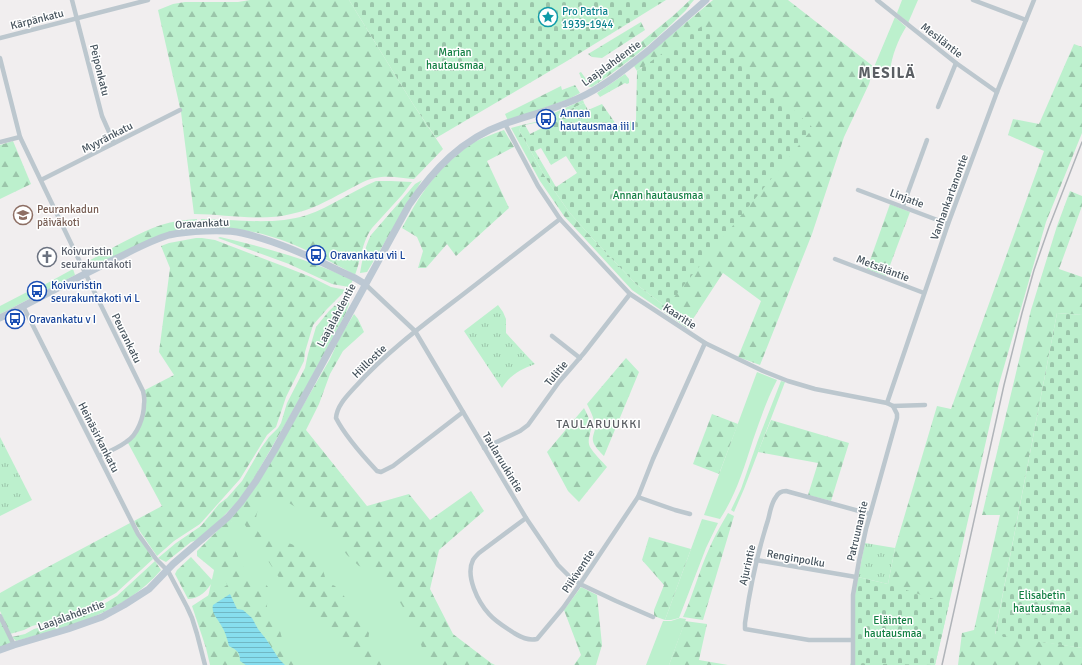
<svg xmlns="http://www.w3.org/2000/svg" width="1082" height="665" viewBox="0 0 1082 665" font-family="Signika,sans-serif">
<style>
.grass{fill:#bcf0cd}
.forest{fill:url(#forest-firs)}
.cemetery{fill:url(#cemetery-stones);fill-rule:evenodd}
.park{fill:url(#park-tufts)}
.water{fill:url(#water-rules)}
.lines{fill:none;stroke-linecap:round;stroke-linejoin:round}
.street{stroke:#bcc7ce;stroke-width:4.5}
.secondary{stroke:#bcc8d3;stroke-width:7}
.rail{stroke:#b0b4b9;stroke-width:1.5}
.labels{text-anchor:middle;stroke-width:3;stroke-linejoin:round;paint-order:stroke}
.culture-label{font-size:11px;fill:#0d838f;stroke:#fff;text-anchor:start}
.street-label{font-size:11px;fill:#46535d;stroke:#fff}
.park-label{font-size:11px;fill:#148044;stroke:#fff}
.transit-label{font-size:11px;fill:#164399;stroke:#fff;text-anchor:start}
.education-label{font-size:11px;fill:#785e54;stroke:#fff;text-anchor:start}
.worship-label{font-size:11px;fill:#5b616d;stroke:#fff;text-anchor:start}
.neighbourhood-label{font-size:12px;letter-spacing:1px;fill:#5b5f64;stroke:#fff}
.district-label{font-size:15px;font-weight:bold;letter-spacing:1px;fill:#5b5f64;stroke:#fff}
</style>
<defs>
<pattern id="forest-firs" width="22" height="20" patternUnits="userSpaceOnUse"><rect width="22" height="20" fill="#bcf0cd"/><path d="M5 1l3.5 6h-7zM16 11l3.5 6h-7z" fill="#9bc5aa"/></pattern>
<pattern id="cemetery-stones" width="16" height="16" patternUnits="userSpaceOnUse"><rect width="16" height="16" fill="#bcf0cd"/><path d="M2 7V4a2 2 0 0 1 4 0v3zM10 15v-3a2 2 0 0 1 4 0v3z" fill="#9bc5aa"/></pattern>
<pattern id="park-tufts" width="24" height="20" patternUnits="userSpaceOnUse"><rect width="24" height="20" fill="#bcf0cd"/><path d="M3 7l-1-3M5 7V3M7 7l1-3M15 17l-1-3M17 17v-4M19 17l1-3" fill="none" stroke="#9bc5aa"/></pattern>
<pattern id="water-rules" width="6" height="5" patternUnits="userSpaceOnUse"><rect width="6" height="5" fill="#87deee"/><path d="M0 2.5h6" fill="none" stroke="#70b7c4"/></pattern>
</defs>
<rect width="100%" height="100%" fill="#f1eeef"/>
<!-- grass -->
<g class="grass">
<polygon points="902,0 918,0 908,23 897,13"/>
<path d="M895 17 906 27C898 40 892 55 890 71L874 67Z"/>
<polygon points="73,269 75,275 47,290 42,286"/>
<polygon points="29,291 31,298 0,314 0,306"/>
<path d="M757 372 777 380C767 399 760 420 753 440 744 468 736 495 720 519L704 515Z"/>
<polygon points="781,381 785,382 744,489 734,512 731,510 741,489 758,440"/>
<polygon points="270,482 328,514 390,577 436,665 230,665 206,606 223,530"/>
<polygon points="702,519 718,523 706,548 679,618 671,620 665,620"/>
<polygon points="680,618 686,619 669,665 646,665 663,621 671,621"/>
</g>
<!-- forest -->
<g class="forest">
<path d="M250 0H349L413 104 443 149 414 179C402 178 388 175 375 178 364 180 354 187 344 192 327 201 311 210 291 214 260 222 226 214 194 214L181 112 158 10 173 4 185 2H238Z"/>
<path d="M690 0H694C690 4 687 10 682 14 655 41 624 66 592 87L585 86 579 73 581 72 588 82 614 66 619 58 629 52 674 15Z"/>
<polygon points="713,0 788,0 874,67 869,84 844,137 812,234 760,365 738,357 761,301 723,273 687,328 632,290 564,216 540,181 511,128 522,125 519,130 547,180 569,212 594,240 636,284 666,307 642,67 637,71 634,66"/>
<polygon points="641,22 645,30 602,58 592,57 588,54"/>
<polygon points="1074,44 1082,47 1082,133 1046,222 999,384 935,665 850,665 888,584 895,548 937,406 951,409 1044,151 1008,135 1013,119 1039,124"/>
<polygon points="625,74 629,79 629,83 627,84 625,83 600,97 597,93"/>
<polygon points="575,85 580,93 569,99 508,121 505,114 561,86 562,90"/>
<polygon points="583,100 584,103 549,119 547,116"/>
<path d="M504 130 514 147 487 161 509 208 456 256 447 244 426 268H418L423 251 417 237 402 228C417 200 432 175 457 155 462 151 467 146 472 143 482 138 493 134 504 130Z"/>
<polygon points="13,141 31,184 0,199 0,145"/>
<path d="M422 180 367 272 360 273C362 260 365 247 371 235L404 197 415 184Z"/>
<path d="M376 181H391L412 182 402 195 372 228C362 242 361 259 355 275 308 249 255 222 200 229L201 219C236 219 273 226 307 215 331 207 352 191 376 181Z"/>
<polygon points="1070,191 1082,196 1082,206 1059,269 1082,277 1082,315 1057,313 995,634 1082,648 1082,665 958,665 962,633 974,630 1000,515 982,515 1031,310 1057,226"/>
<polygon points="890,204 910,212 886,276 867,269"/>
<path d="M197 219V229L169 232 87 270 84 263C109 251 134 234 161 225 173 221 185 220 197 219Z"/>
<path d="M220 237C266 247 309 260 353 280L349 287 332 284 289 264 218 238Z"/>
<polygon points="196,238 202,238 215,240 288,268 311,277 331,287 346,290 327,309 313,325 305,352 304,361 286,397 276,427 267,435 240,479 200,524 174,541 157,556 141,533 134,521 162,506 128,443 139,429 145,390 174,375 159,352 170,268 161,246 169,243"/>
<polygon points="348,293 349,304 346,313 303,393 253,480 239,500 214,526 197,540 191,542 166,562 158,558 176,543 201,526 219,504 227,498 242,481 261,448 269,437 278,428 281,423 287,403 305,368 308,354 316,327 329,311"/>
<path d="M354 314 358 319 364 332 343 351 330 374 319 404 306 430 367 506 409 494 430 520 471 491 484 511 439 550 430 589 453 634 491 663 495 665H435L422 648 418 633 390 585 376 571 359 566 347 555 330 533 315 517 305 509 297 508 289 503 284 497C267 496 256 504 256 521 255 527 257 531 261 535 267 540 274 539 281 541 294 543 311 554 320 565 323 569 325 576 326 582L335 586 344 596 369 633 368 643 383 662 384 665H363L342 640 325 625 303 603 289 593 261 550 252 543 249 531 241 519 231 522C230 545 240 564 254 582 259 582 265 582 268 587 271 594 266 602 267 609 268 615 272 617 276 621 280 627 281 636 283 642 286 649 299 660 304 665H285L279 659 266 639 258 629 252 618 237 610 232 599 215 617C223 626 226 635 229 646 237 650 240 652 240 661L246 665H210L206 648 192 606 212 593 221 589 227 585 225 579 197 556V551L231 517 283 440 330 359 340 337Z"/>
<path d="M626 358 639 372 604 456C600 452 594 446 593 441 592 436 595 432 595 428 595 420 591 412 587 404Z"/>
<path d="M584 408C587 414 591 421 591 429 590 435 587 441 590 447 594 454 602 461 607 467L579 502 568 491 547 452Z"/>
<polygon points="712,414 738,424 719,474 693,464"/>
<polygon points="771,420 849,443 831,501 808,495 818,463 758,452"/>
<path d="M728 513 734 516 703 620 683 617C693 595 699 571 709 549 714 537 721 525 728 513Z"/>
<polygon points="130,523 153,559 116,593 96,604 79,612 59,619 32,626 24,630 10,634 0,611 0,593 16,584"/>
<polygon points="649,537 691,549 665,620 654,616 654,610 664,585 642,560"/>
<path d="M191 557 213 581C208 590 199 599 188 599L175 574 177 570Z"/>
<path d="M155 561 161 570C125 613 67 627 16 641L12 637 25 634 34 629 49 625 60 623 82 615 99 607 117 596Z"/>
<polygon points="581,587 597,595 602,645 596,665 574,665 581,655 564,610"/>
<polygon points="0,616 14,645 0,650"/>
<polygon points="685,621 707,624 699,660 728,665 669,665"/>
</g>
<!-- cemetery -->
<g class="cemetery">
<polygon points="349,0 666,0 567,61 436,138 413,104"/>
<path d="M702 26 813 128 666 307 636 284 594 240 569 212 547 180 519 130 522 125 549 119 584 103 588 110 602 104 618 127 627 122 636 121 637 71ZM544 121 546 126 530 134 525 125ZM541 148 551 165 566 156 577 173 556 187 535 151Z"/>
<polygon points="1057,313 1082,315 1082,648 995,635"/>
<polygon points="858,577 888,584 949,604 935,665 854,663 855,595"/>
</g>
<!-- park -->
<g class="park">
<path d="M498 305 503 312 506 319V333L528 357 535 364C520 370 511 374 502 388L464 331Z"/>
<polygon points="0,437 32,500 0,516"/>
<polygon points="865,543 895,548 888,584 858,577"/>
</g>
<!-- water -->
<path class="water" d="M230 594 237 609 243 610 252 618 258 629 266 639 279 659 285 665H246L240 661C240 652 237 650 229 646 227 638 225 631 221 625 217 618 211 613 213 605Z"/>
<g class="lines">
<!-- street -->
<g class="street">
<polyline points="72,0 102,116 114,143"/>
<polyline points="877,0 956,63 997,92"/>
<polyline points="973,0 1026,20"/>
<polyline points="0,38 148,0"/>
<path d="M0 58 20 137 91 285 143 391C144 395 145 399 144 404 144 416 138 435 126 442 118 448 108 452 99 456"/>
<polyline points="938,107 956,63"/>
<polyline points="505,124 538,186 560,219 630,294 705,343 763,371 788,381 815,389 887,403 893,406 925,405"/>
<polyline points="0,142 20,137"/>
<polyline points="41,180 180,110"/>
<polyline points="858,190 948,224"/>
<polyline points="903,206 927,140"/>
<polyline points="835,259 924,293"/>
<polyline points="365,284 415,331 526,518 558,565 570,577 580,584 616,601 653,617"/>
<polyline points="23,306 138,534 156,559 168,571 187,607 192,618 197,634 205,665"/>
<polyline points="552,336 580,358"/>
<polyline points="887,403 948,224 997,92 1034,0"/>
<path d="M463 412 393 466 381 472 377 471C363 456 345 436 336 418 337 405 348 395 356 386 392 346 437 315 479 282 506 261 533 240 560 219"/>
<polyline points="484,448 520,431 528,425 559,382 584,353 630,294"/>
<polyline points="638,497 675,510 690,514"/>
<path d="M526 518 479 553C477 555 474 558 473 560 465 576 478 602 489 614 496 622 505 627 514 633 521 637 528 641 537 639L563 608 580 584 638 497 653 459 705 343"/>
<polyline points="756,560 856,577"/>
<polyline points="0,616 14,645"/>
<path d="M852 640H809L745 629V623C750 588 757 554 768 520 770 513 771 503 776 497 778 493 782 491 786 491L870 514"/>
<polyline points="853,665 853,595 859,561 866,529 897,418 897,414 893,406"/>
</g>
<!-- secondary -->
<g class="secondary">
<path d="M0 318C37 299 74 279 111 261 130 252 149 241 169 235 187 231 225 229 242 233 282 242 318 261 355 278L365 284"/>
<path d="M0 650 14 645 68 629 102 617 124 605 149 589 173 564 228 517 241 502 256 481 274 451 304 397 409 205C434 169 462 139 504 124 532 114 561 108 587 94 610 82 629 66 649 50 668 33 687 17 706 0"/>
</g>
<!-- rail -->
<polyline class="rail" points="942,665 1004,385 1022,313 1034,270 1049,227 1082,142"/>
</g>
<!-- icons -->
<defs>
<symbol id="sight-ring" viewBox="-11 -11 22 22"><circle r="9.5" fill="#fff" stroke="#0f9aa8" stroke-width="1.5"/><path d="M0-6L1.8-2.2L6-1.7L2.9 1.2L3.7 5.4L0 3.3L-3.7 5.4L-2.9 1.2L-6-1.7L-1.8-2.2Z" fill="#0f9aa8"/></symbol>
<symbol id="bus-ring" viewBox="-11 -11 22 22"><circle r="9.5" fill="#fff" stroke="#1a4fb4" stroke-width="1.5"/><path d="M-5-6H5V4H4V6H2V4H-2V6H-4V4H-5ZM-3.5-4V0h7V-4ZM-3.5 1.2v1.5H-2V1.2ZM2 1.2v1.5H3.5V1.2Z" fill="#1a4fb4"/></symbol>
<symbol id="school-ring" viewBox="-11 -11 22 22"><circle r="9.5" fill="#fff" stroke="#8d6e63" stroke-width="1.5"/><path d="M0-5L7-2L0 1L-7-2ZM-4 1L0 2.5L4 1V4Q0 6-4 4Z" fill="#8d6e63"/></symbol>
<symbol id="church-ring" viewBox="-11 -11 22 22"><circle r="9.5" fill="#fff" stroke="#6b7280" stroke-width="1.5"/><path d="M-1.2-6h2.4v3.5h3.3v2.4h-3.3V6h-2.4V-.1h-3.3v-2.4h3.3Z" fill="#6b7280"/></symbol>
</defs>
<g fill-rule="evenodd">
<use href="#sight-ring" x="537" y="6" width="22" height="22"/>
<use href="#bus-ring" x="535" y="108" width="22" height="22"/>
<use href="#school-ring" x="12" y="204" width="22" height="22"/>
<use href="#bus-ring" x="305" y="244" width="22" height="22"/>
<use href="#church-ring" x="36" y="246" width="22" height="22"/>
<use href="#bus-ring" x="26" y="280" width="22" height="22"/>
<use href="#bus-ring" x="4" y="308" width="22" height="22"/>
</g>
<g class="labels">
<!-- culture labels -->
<g class="culture-label">
<text x="562" y="15">Pro Patria<tspan x="562" dy="13">1939-1944</tspan></text>
</g>
<!-- street labels -->
<g class="street-label">
<text transform="translate(37 19) rotate(-14)" y="4">Kärpänkatu</text>
<text transform="translate(942 40) rotate(38)" y="4">Mesiläntie</text>
<text transform="translate(611 63) rotate(-36)" y="4">Laajalahdentie</text>
<text transform="translate(100 70) rotate(76)" y="4">Peiponkatu</text>
<text transform="translate(107 137) rotate(-27)" y="4">Myyränkatu</text>
<text transform="translate(949 197) rotate(-70)" y="4">Vanhankartanontie</text>
<text transform="translate(907 198) rotate(21)" y="4">Linjatie</text>
<text transform="translate(202 223) rotate(-3)" y="4">Oravankatu</text>
<text transform="translate(883 268) rotate(21)" y="4">Metsäläntie</text>
<text transform="translate(336 315) rotate(-62)" y="4">Laajalahdentie</text>
<text transform="translate(680 316) rotate(33)" y="4">Kaaritie</text>
<text transform="translate(127 338) rotate(64)" y="4">Peurankatu</text>
<text transform="translate(369 361) rotate(-44)" y="4">Hiillostie</text>
<text transform="translate(556 373) rotate(-50)" y="4">Tulitie</text>
<text transform="translate(99 437) rotate(63)" y="4">Heinäsirkankatu</text>
<text transform="translate(503 462) rotate(59)" y="4">Taularuukintie</text>
<text transform="translate(857 531) rotate(-77)" y="4">Patruunantie</text>
<text transform="translate(796 558) rotate(10)" y="4">Renginpolku</text>
<text transform="translate(747 565) rotate(-77)" y="4">Ajurintie</text>
<text transform="translate(578 571) rotate(-56)" y="4">Piikiventie</text>
<text transform="translate(71 615) rotate(-20)" y="4">Laajalahdentie</text>
</g>
<!-- park labels -->
<g class="park-label">
<text x="455" y="56">Marian<tspan x="455" dy="13">hautausmaa</tspan></text>
<text x="658" y="199">Annan hautausmaa</text>
<text x="1042" y="599">Elisabetin<tspan x="1042" dy="13">hautausmaa</tspan></text>
<text x="893" y="624">Eläinten<tspan x="893" dy="13">hautausmaa</tspan></text>
</g>
<!-- transit labels -->
<g class="transit-label">
<text x="560" y="117">Annan<tspan x="560" dy="13">hautausmaa iii I</tspan></text>
<text x="330" y="259">Oravankatu vii L</text>
<text x="51" y="289">Koivuristin<tspan x="51" dy="13">seurakuntakoti vi L</tspan></text>
<text x="29" y="323">Oravankatu v I</text>
</g>
<!-- education labels -->
<g class="education-label">
<text x="37" y="213">Peurankadun<tspan x="37" dy="13">päiväkoti</tspan></text>
</g>
<!-- worship labels -->
<g class="worship-label">
<text x="61" y="255">Koivuristin<tspan x="61" dy="13">seurakuntakoti</tspan></text>
</g>
<!-- neighbourhood labels -->
<g class="neighbourhood-label">
<text x="599" y="428">TAULARUUKKI</text>
</g>
<!-- district labels -->
<g class="district-label">
<text x="887" y="78">MESILÄ</text>
</g>
</g>
</svg>
